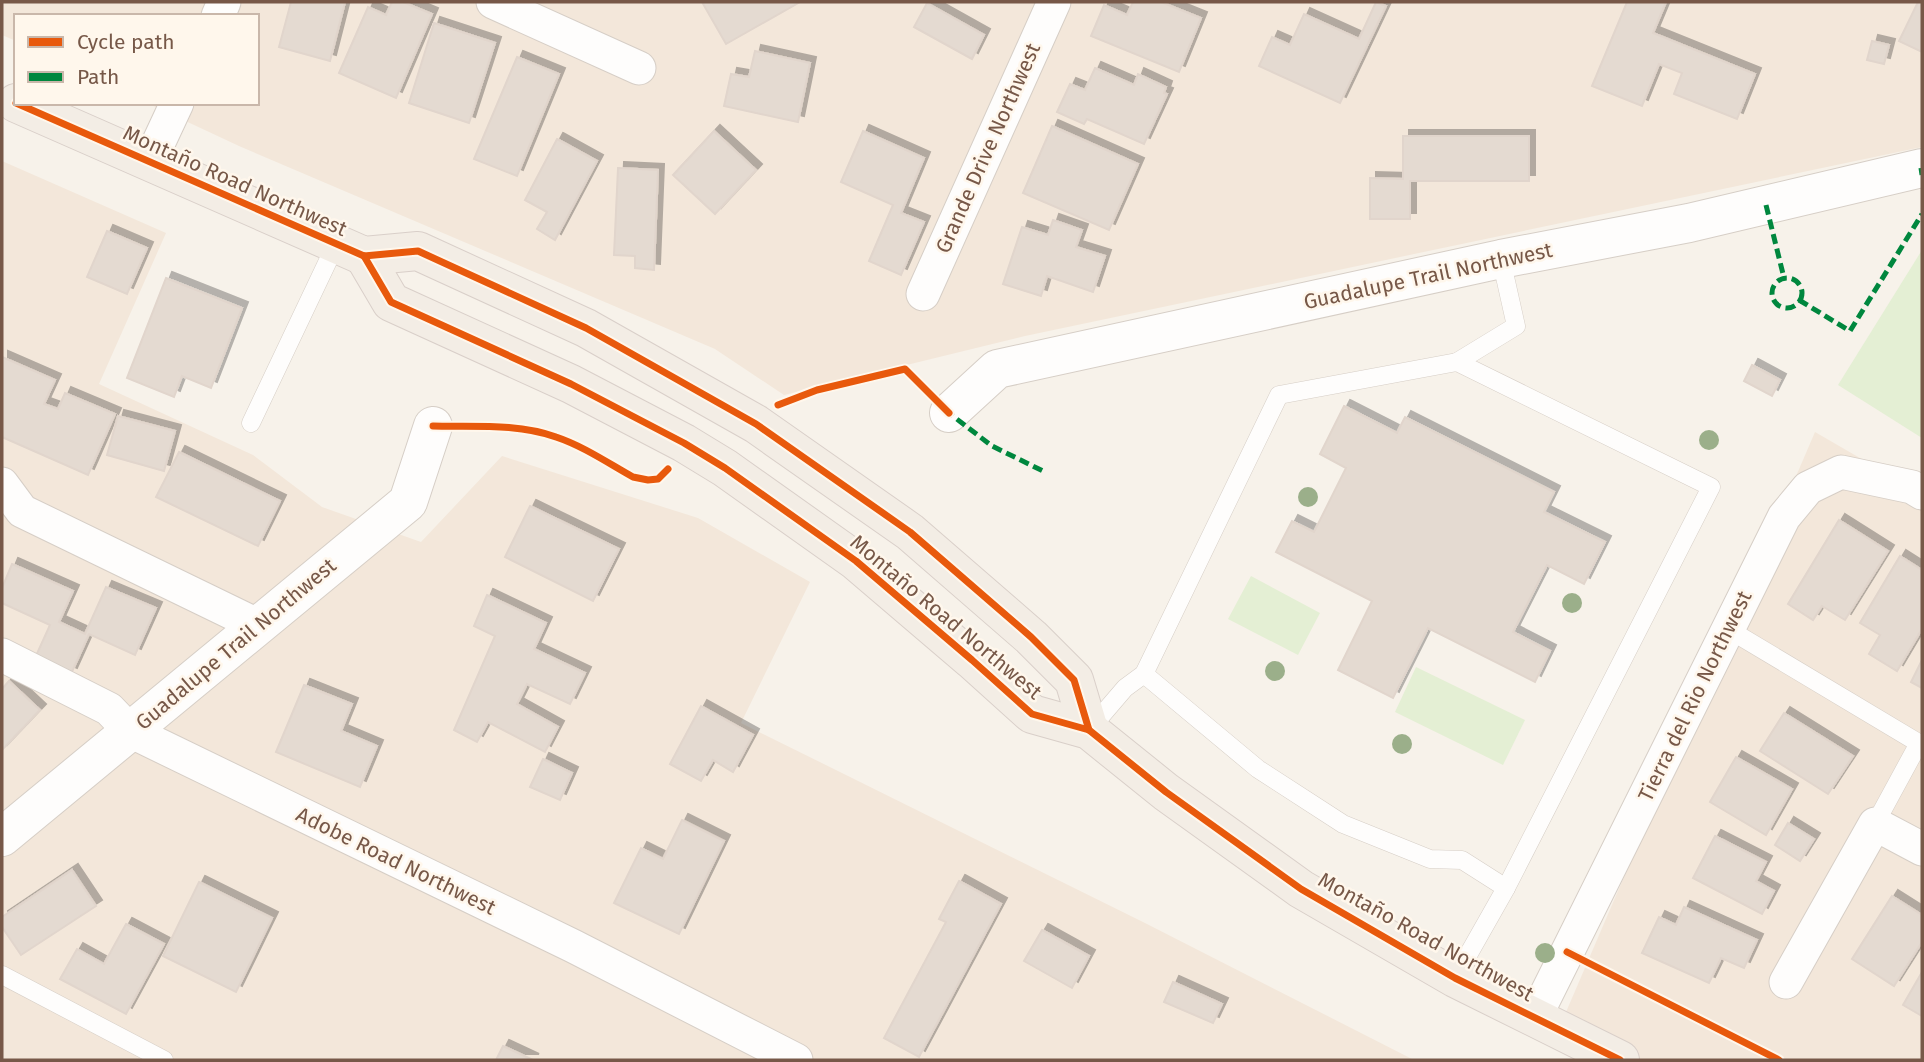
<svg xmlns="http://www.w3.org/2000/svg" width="1924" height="1062" viewBox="0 0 1924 1062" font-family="'Fira Sans',sans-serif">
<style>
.residential{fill:#f3e7da}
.grass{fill:#e4efd4}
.building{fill:#e4dad1;stroke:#e1d5cc;stroke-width:2;filter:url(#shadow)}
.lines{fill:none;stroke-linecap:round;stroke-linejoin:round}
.service-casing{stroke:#d6cec6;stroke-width:19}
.minor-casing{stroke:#d6cec6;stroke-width:35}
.tertiary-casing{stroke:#d6cec6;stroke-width:40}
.primary-casing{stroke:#d9cfc9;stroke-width:40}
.service{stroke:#fefdfc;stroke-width:18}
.minor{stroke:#fefdfc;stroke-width:33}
.tertiary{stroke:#fefdfc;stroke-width:38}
.primary{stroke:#f3ede5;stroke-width:38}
.quiet{stroke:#00873e;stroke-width:5;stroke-dasharray:10 5;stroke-linecap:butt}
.cycleway-casing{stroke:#fff7ec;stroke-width:11}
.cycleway{stroke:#e8590c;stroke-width:7}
.tree{fill:#9baf8a}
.labels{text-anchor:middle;stroke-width:5;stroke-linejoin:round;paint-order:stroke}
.street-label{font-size:21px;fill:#775848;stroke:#fff7ec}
</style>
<defs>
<filter id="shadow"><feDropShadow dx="6" dy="-6" stdDeviation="0" flood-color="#0004"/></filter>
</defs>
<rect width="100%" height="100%" fill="#f7f2ea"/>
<!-- residential -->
<g class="residential">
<polygon points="2,2 1922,2 1922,147 1025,336 784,395 715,349 239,146 147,103 257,103 257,16 16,16 16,41 2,35"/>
<polygon points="2,161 166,233 99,384 253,455 322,507 421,542 502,456 698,518 810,582 741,723 1145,923 1414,1060 2,1060"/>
<polygon points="1815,432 1922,494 1922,1060 1576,1060 1551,1047"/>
</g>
<!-- grass -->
<g class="grass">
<polygon points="1922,250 1922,438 1838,385"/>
<polygon points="1251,576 1320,613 1298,655 1228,619"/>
<polygon points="1416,667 1525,720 1503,765 1395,712"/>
</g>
<!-- building -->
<g class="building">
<polygon points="291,2 345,2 330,61 279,47"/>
<polygon points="392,2 403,2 432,14 396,98 339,73 368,7 386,15"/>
<polygon points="702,2 800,2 726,44"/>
<polygon points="1133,2 1161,2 1201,18 1179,72 1091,36 1104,5 1127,15"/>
<polygon points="1376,2 1386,6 1340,103 1259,66 1272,37 1290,45 1304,14 1359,39"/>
<polygon points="1627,2 1666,2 1653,33 1755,74 1737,119 1674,94 1682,73 1659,64 1642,106 1592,86"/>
<polygon points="1918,2 1922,2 1922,52 1899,41"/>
<polygon points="927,3 984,35 972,59 914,27"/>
<polygon points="434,23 495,43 469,123 409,103"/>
<polygon points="1872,41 1889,45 1884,64 1867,60"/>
<polygon points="755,51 810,63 798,122 724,106 731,74 749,77"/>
<polygon points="517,57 559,74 517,176 474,159"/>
<polygon points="1095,68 1134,85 1138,74 1166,87 1164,93 1167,94 1144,144 1087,119 1084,124 1057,112 1070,84 1085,90"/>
<polygon points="1052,126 1138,164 1109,230 1023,193"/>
<polygon points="714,131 756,170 715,214 673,175"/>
<polygon points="863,131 924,158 901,213 924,222 901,275 869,261 893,205 841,182"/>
<polygon points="1403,136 1529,136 1529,181 1410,181 1410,219 1370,219 1370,178 1403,179"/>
<polygon points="557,139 597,161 555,240 537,229 547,212 525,200"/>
<polygon points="618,168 658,170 654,270 635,268 635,256 614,255"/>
<polygon points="1053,220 1082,230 1076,247 1105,256 1093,292 1047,276 1041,296 1003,284 1022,227 1048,235"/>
<polygon points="107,231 147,248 127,294 87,277"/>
<polygon points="166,278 242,308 211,388 182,376 174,397 127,378"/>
<polygon points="2,357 55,380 44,404 58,409 65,393 115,414 88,475 2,437"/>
<polygon points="1752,365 1780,380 1772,396 1744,381"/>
<polygon points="1344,406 1397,433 1405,417 1554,492 1544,512 1605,542 1584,584 1547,565 1513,632 1550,651 1535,682 1428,628 1393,698 1338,670 1372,601 1276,552 1292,521 1314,532 1346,468 1320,454"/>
<polygon points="118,416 175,431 164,471 107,455"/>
<polygon points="179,452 280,501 258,546 156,497"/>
<polygon points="530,506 619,549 593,601 505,557"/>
<polygon points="1839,520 1888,551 1845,620 1822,606 1813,620 1788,604"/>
<polygon points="1900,556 1922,570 1922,629 1897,671 1869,654 1880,635 1860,623"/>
<polygon points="12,564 73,591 59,622 85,634 106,587 156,608 135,655 89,634 71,674 35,658 50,625 2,603 2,588"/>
<polygon points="487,595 546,623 534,649 585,673 570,704 527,684 517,704 558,727 545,752 488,722 477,742 454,730 495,636 474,626"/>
<polygon points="1922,660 1922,688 1911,682"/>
<polygon points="9,681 40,710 2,750 2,689"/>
<polygon points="304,685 352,704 341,731 377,746 360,787 276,752"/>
<polygon points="701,706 753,735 733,772 713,760 701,781 670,764"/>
<polygon points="1784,713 1853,756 1828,794 1760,751"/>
<polygon points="1736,757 1792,789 1766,835 1710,802"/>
<polygon points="543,759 572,773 560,800 530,787"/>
<polygon points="682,820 724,841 679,934 614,903 641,848 663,859"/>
<polygon points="1788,823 1814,839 1800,861 1775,845"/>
<polygon points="1715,836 1766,862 1756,881 1774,891 1762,914 1693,878"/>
<polygon points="72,870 96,906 21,955 2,927 2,917"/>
<polygon points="959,881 1001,904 919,1057 884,1038 946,922 939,919"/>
<polygon points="199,882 272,918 236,992 163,956"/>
<polygon points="1892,896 1922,915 1922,942 1894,986 1852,959"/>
<polygon points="1684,907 1757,940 1744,968 1721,958 1709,983 1642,953 1659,917 1676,925"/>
<polygon points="126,924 164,944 126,1014 60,979 77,949 104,964"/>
<polygon points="1042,930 1089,956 1072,988 1024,961"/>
<polygon points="1922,972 1922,1016 1903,1005"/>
<polygon points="1173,982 1222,1004 1213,1023 1164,1002"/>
<polygon points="503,1046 533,1060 496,1060"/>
</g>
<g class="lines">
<defs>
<g id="service">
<polyline points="1457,362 1516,326 1501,259"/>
<polyline points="251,423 336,244"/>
<polyline points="1728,629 1922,745"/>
<polyline points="1144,674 1258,769 1343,824 1430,859 1462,860 1506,888"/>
<polyline points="1089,730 1125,688 1144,674 1279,395 1457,362 1711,487 1506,888 1455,978"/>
<polyline points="1875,824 1919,743"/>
<polyline points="2,975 164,1060"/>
</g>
<g id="minor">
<polyline points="493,2 639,68"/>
<polyline points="218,16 224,2"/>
<polyline points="149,163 177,103"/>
<polyline points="923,294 1054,2"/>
<polyline points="2,484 22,511 257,625"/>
<polyline points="2,655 109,709 130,731 573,946 796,1060"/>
<polyline points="1786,982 1875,824 1922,849"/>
<polyline points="1535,1017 1784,517 1808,488 1841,472 1912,487 1922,493"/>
</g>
<g id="tertiary">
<polyline points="949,413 997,369 1501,259 1689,223 1922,168"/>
<polyline points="2,837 408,502 433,426"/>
</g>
<g id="primary">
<polyline points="16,103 364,256 418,251 586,328 756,424 910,532 1031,637 1074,680 1089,730"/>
<polyline points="364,256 391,302 571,384 684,443 725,468 856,561 972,660 1032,714 1089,730 1166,792 1301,889 1455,978 1620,1060"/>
</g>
</defs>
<!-- service casing -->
<use href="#service" class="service-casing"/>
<!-- minor casing -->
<use href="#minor" class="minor-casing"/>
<!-- tertiary casing -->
<use href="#tertiary" class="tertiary-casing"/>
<!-- primary casing -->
<use href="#primary" class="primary-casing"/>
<!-- service -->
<use href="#service" class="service"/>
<!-- minor -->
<use href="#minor" class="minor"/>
<!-- tertiary -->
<use href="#tertiary" class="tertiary"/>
<!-- primary -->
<use href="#primary" class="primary"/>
<!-- quiet -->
<g class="quiet">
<polyline points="1921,168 1922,175"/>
<polyline points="1766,205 1784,278"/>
<circle cx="1787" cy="293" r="15"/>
<polyline points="1799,300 1850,331 1922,214"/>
<polyline points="945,410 992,446 1043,471"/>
</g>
<defs>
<g id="cycleway">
<polyline points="16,103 364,256 418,251 586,328 756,424 910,532 1031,637 1074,680 1089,730"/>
<polyline points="364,256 391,302 571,384 684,443 725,468 856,561 972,660 1032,714 1089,730 1166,792 1301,889 1455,978 1620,1060"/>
<polyline points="778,405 817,390 905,369 949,413"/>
<path d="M433 426C473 427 518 423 556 437 583 446 608 463 633 477L648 480 658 479 668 469"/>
<polyline points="1567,952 1779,1060"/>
</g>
</defs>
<!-- cycleway casing -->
<use href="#cycleway" class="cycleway-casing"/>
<!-- cycleway -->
<use href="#cycleway" class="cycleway"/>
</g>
<!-- trees -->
<g class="tree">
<circle cx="1709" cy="440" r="10"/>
<circle cx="1308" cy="497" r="10"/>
<circle cx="1572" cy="603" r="10"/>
<circle cx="1275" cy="671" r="10"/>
<circle cx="1402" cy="744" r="10"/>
<circle cx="1545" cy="953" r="10"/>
</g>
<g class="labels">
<!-- street labels -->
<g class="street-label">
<text transform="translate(988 148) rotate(-66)" y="7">Grande Drive Northwest</text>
<text transform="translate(235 181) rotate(24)" y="7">Montaño Road Northwest</text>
<text transform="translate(1428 276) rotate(-12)" y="7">Guadalupe Trail Northwest</text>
<text transform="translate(946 617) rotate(40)" y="7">Montaño Road Northwest</text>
<text transform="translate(236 644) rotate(-40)" y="7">Guadalupe Trail Northwest</text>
<text transform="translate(1695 696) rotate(-64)" y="7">Tierra del Rio Northwest</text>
<text transform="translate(396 861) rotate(26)" y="7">Adobe Road Northwest</text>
<text transform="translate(1426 937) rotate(29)" y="7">Montaño Road Northwest</text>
</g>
</g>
<!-- border -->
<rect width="1924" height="1062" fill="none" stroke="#775848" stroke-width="7"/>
<!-- legend -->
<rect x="14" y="14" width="245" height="91" fill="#fff7ec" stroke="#c9b7aa" stroke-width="2"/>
<rect x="28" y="37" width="35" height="10" fill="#e8590c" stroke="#c9b7aa" stroke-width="2"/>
<text x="77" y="49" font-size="21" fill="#775848">Cycle path</text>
<rect x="28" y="72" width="35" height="10" fill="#00873e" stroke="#c9b7aa" stroke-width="2"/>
<text x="77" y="84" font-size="21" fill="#775848">Path</text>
</svg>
